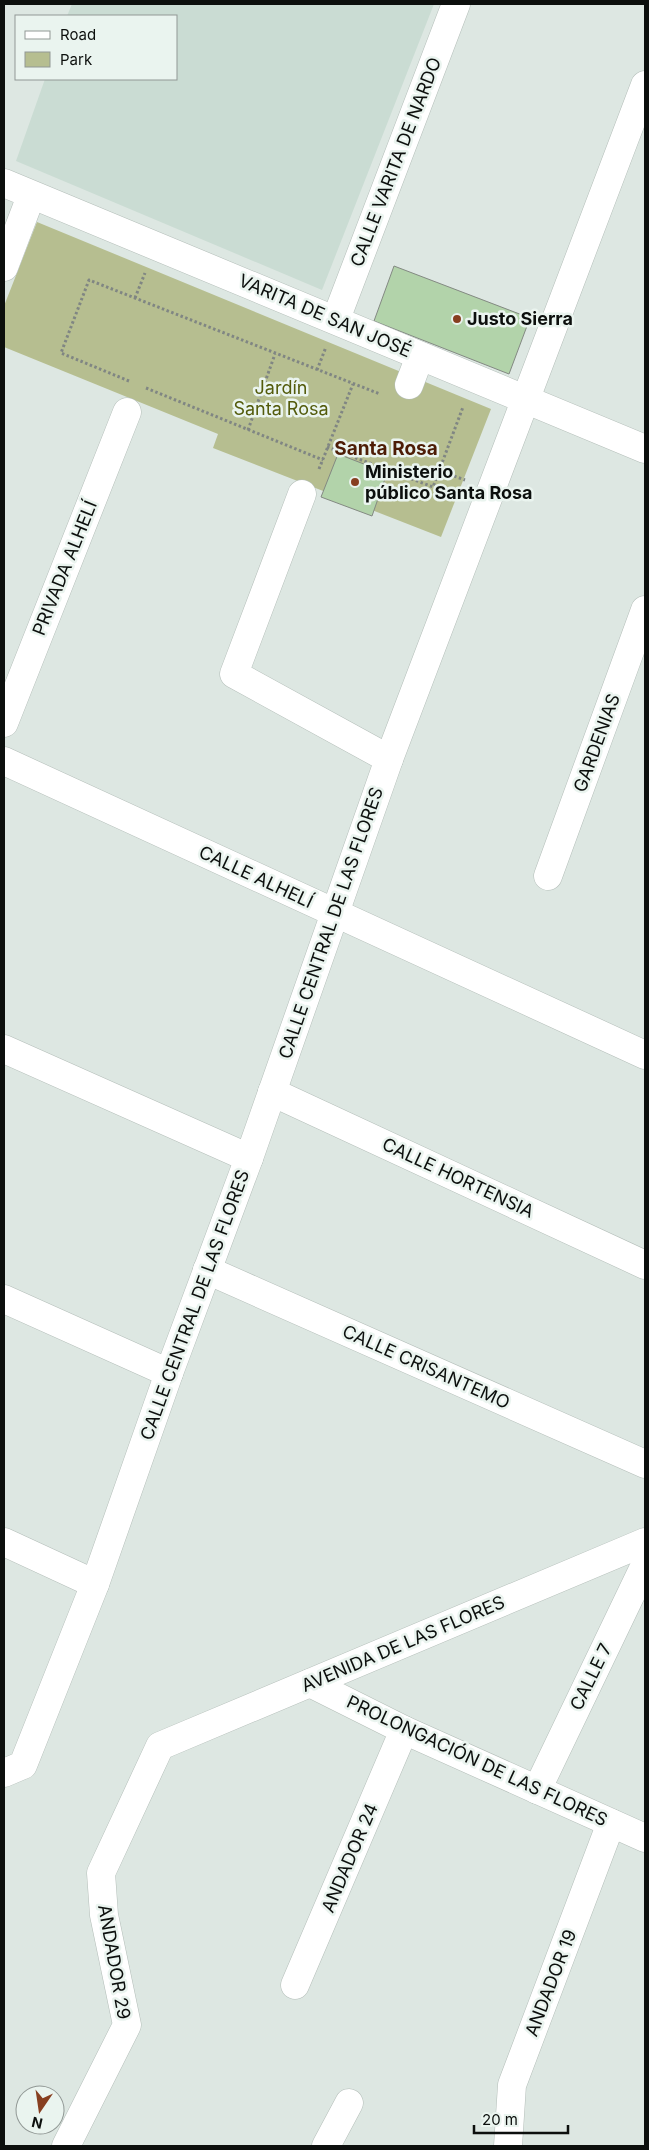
<svg xmlns="http://www.w3.org/2000/svg" width="649" height="2150" viewBox="0 0 649 2150" font-family="Inter,sans-serif">
<style>
.built{fill:#cadcd3}
.green{fill:#b6be90}
.building{fill:#b2d3aa;stroke:#838982}
.lines{fill:none;stroke-linecap:round;stroke-linejoin:round}
.street-casing{stroke:#b4beb9;stroke-width:29}
.path{stroke:#808683;stroke-width:3;stroke-dasharray:2.5 2.5;stroke-linecap:butt}
.street{stroke:#fff;stroke-width:28}
.poi-dot{fill:#873f20;stroke:#eaf4ef;stroke-width:2}
.labels{text-anchor:middle;stroke-width:5;stroke-linejoin:round;paint-order:stroke}
.street-label{font-size:18px;fill:#0c0f0d;stroke:#eaf4ef}
.poi-label{font-size:18px;font-weight:bold;fill:#0c0f0d;stroke:#eaf4ef;text-anchor:start}
.park-label{font-size:18px;fill:#535b0c;stroke:#eaf4ef}
.neighbourhood-label{font-size:19px;font-weight:bold;fill:#4d1d06;stroke:#eaf4ef}
</style>
<rect width="100%" height="100%" fill="#dde7e2"/>
<!-- built -->
<polygon class="built" points="72,4 434,4 322,290 16,161 45,79 176,79 176,16 67,16"/>
<!-- green -->
<polygon class="green" points="37,222 491,409 441,537 213,448 218,434 4,347 4,306"/>
<!-- building -->
<g class="building">
<polygon points="394,266 530,318 509,374 374,321"/>
<polygon points="338,454 387,473 372,516 321,497"/>
</g>
<g class="lines">
<defs>
<g id="street">
<polyline points="4,183 645,449"/>
<polyline points="4,267 31,196"/>
<polyline points="336,319 456,4"/>
<polyline points="409,385 420,356"/>
<polyline points="302,494 234,674 389,759"/>
<polyline points="4,723 127,412"/>
<polyline points="4,761 645,1055"/>
<polyline points="548,876 645,610"/>
<polyline points="4,1049 249,1158"/>
<polyline points="272,1092 645,1265"/>
<polyline points="207,1270 645,1464"/>
<polyline points="4,1299 169,1373"/>
<polyline points="4,1542 95,1584"/>
<polyline points="310,1683 404,1730 645,1838"/>
<polyline points="4,1773 23,1765 95,1584 169,1373 249,1158 389,759 645,85"/>
<polyline points="537,1790 645,1565"/>
<polyline points="295,1985 404,1730"/>
<polyline points="66,2146 127,2025 104,1915 101,1873 160,1746 645,1542"/>
<polyline points="326,2146 349,2103"/>
<polyline points="508,2146 512,2085 611,1823"/>
</g>
</defs>
<!-- street casing -->
<use href="#street" class="street-casing"/>
<!-- path -->
<g class="path">
<polyline points="135,298 145,273"/>
<polyline points="317,370 326,347"/>
<polyline points="129,381 61,353 89,280 380,394"/>
<polyline points="146,388 323,460"/>
<polyline points="248,430 275,354"/>
<polyline points="327,447 433,487 463,407"/>
<polyline points="319,469 353,384"/>
<polyline points="440,471 465,480"/>
</g>
<!-- street -->
<use href="#street" class="street"/>
</g>
<!-- markers -->
<g class="poi-dot">
<circle cx="457" cy="319" r="5"/>
<circle cx="355" cy="482" r="5"/>
</g>
<g class="labels">
<!-- street labels -->
<g class="street-label">
<text transform="translate(396 162) rotate(-69)" y="6">CALLE VARITA DE NARDO</text>
<text transform="translate(325 316) rotate(23)" y="6">VARITA DE SAN JOSÉ</text>
<text transform="translate(65 568) rotate(-68)" y="6">PRIVADA ALHELÍ</text>
<text transform="translate(597 743) rotate(-70)" y="6">GARDENIAS</text>
<text transform="translate(256 877) rotate(25)" y="6">CALLE ALHELÍ</text>
<text transform="translate(331 923) rotate(-71)" y="6">CALLE CENTRAL DE LAS FLORES</text>
<text transform="translate(458 1178) rotate(25)" y="6">CALLE HORTENSIA</text>
<text transform="translate(195 1305) rotate(-70)" y="6">CALLE CENTRAL DE LAS FLORES</text>
<text transform="translate(426 1367) rotate(24)" y="6">CALLE CRISANTEMO</text>
<text transform="translate(403 1644) rotate(-23)" y="6">AVENIDA DE LAS FLORES</text>
<text transform="translate(591 1677) rotate(-64)" y="6">CALLE 7</text>
<text transform="translate(477 1761) rotate(25)" y="6">PROLONGACIÓN DE LAS FLORES</text>
<text transform="translate(350 1858) rotate(-67)" y="6">ANDADOR 24</text>
<text transform="translate(114 1962) rotate(80)" y="6">ANDADOR 29</text>
<text transform="translate(551 1983) rotate(-69)" y="6">ANDADOR 19</text>
</g>
<!-- poi labels -->
<g class="poi-label">
<text x="467" y="325">Justo Sierra</text>
<text x="365" y="478">Ministerio<tspan x="365" dy="21">público Santa Rosa</tspan></text>
</g>
<!-- park labels -->
<g class="park-label">
<text x="281" y="394">Jardín<tspan x="281" dy="21">Santa Rosa</tspan></text>
</g>
<!-- neighbourhood labels -->
<g class="neighbourhood-label">
<text x="386" y="455">Santa Rosa</text>
</g>
</g>
<!-- border -->
<rect width="649" height="2150" fill="none" stroke="#0c0f0d" stroke-width="10"/>
<!-- legend -->
<rect x="15" y="15" width="162" height="65" fill="#eaf4ef" stroke="#919895"/>
<rect x="25" y="31" width="25" height="8" fill="#ffffff" stroke="#919895"/>
<text x="60" y="40" font-size="15" fill="#0c0f0d">Road</text>
<rect x="25" y="52" width="25" height="15" fill="#b6be90" stroke="#919895"/>
<text x="60" y="65" font-size="15" fill="#0c0f0d">Park</text>
<!-- north arrow -->
<g transform="translate(40 2110) rotate(193)"><circle r="24" fill="#eaf4ef" stroke="#919895"/>
<path d="M0-4L9 19L0 12L-9 19Z" fill="#873f20"/>
<text y="-8" font-size="14" font-weight="bold" text-anchor="middle" fill="#0c0f0d">N</text>
</g>
<!-- scale -->
<path d="M474 2125v8h94v-8" fill="none" stroke="#0c0f0d" stroke-width="2.5"/>
<text x="482" y="2125" font-size="15" fill="#0c0f0d" stroke="#eaf4ef" stroke-width="4" paint-order="stroke">20 m</text>
</svg>
